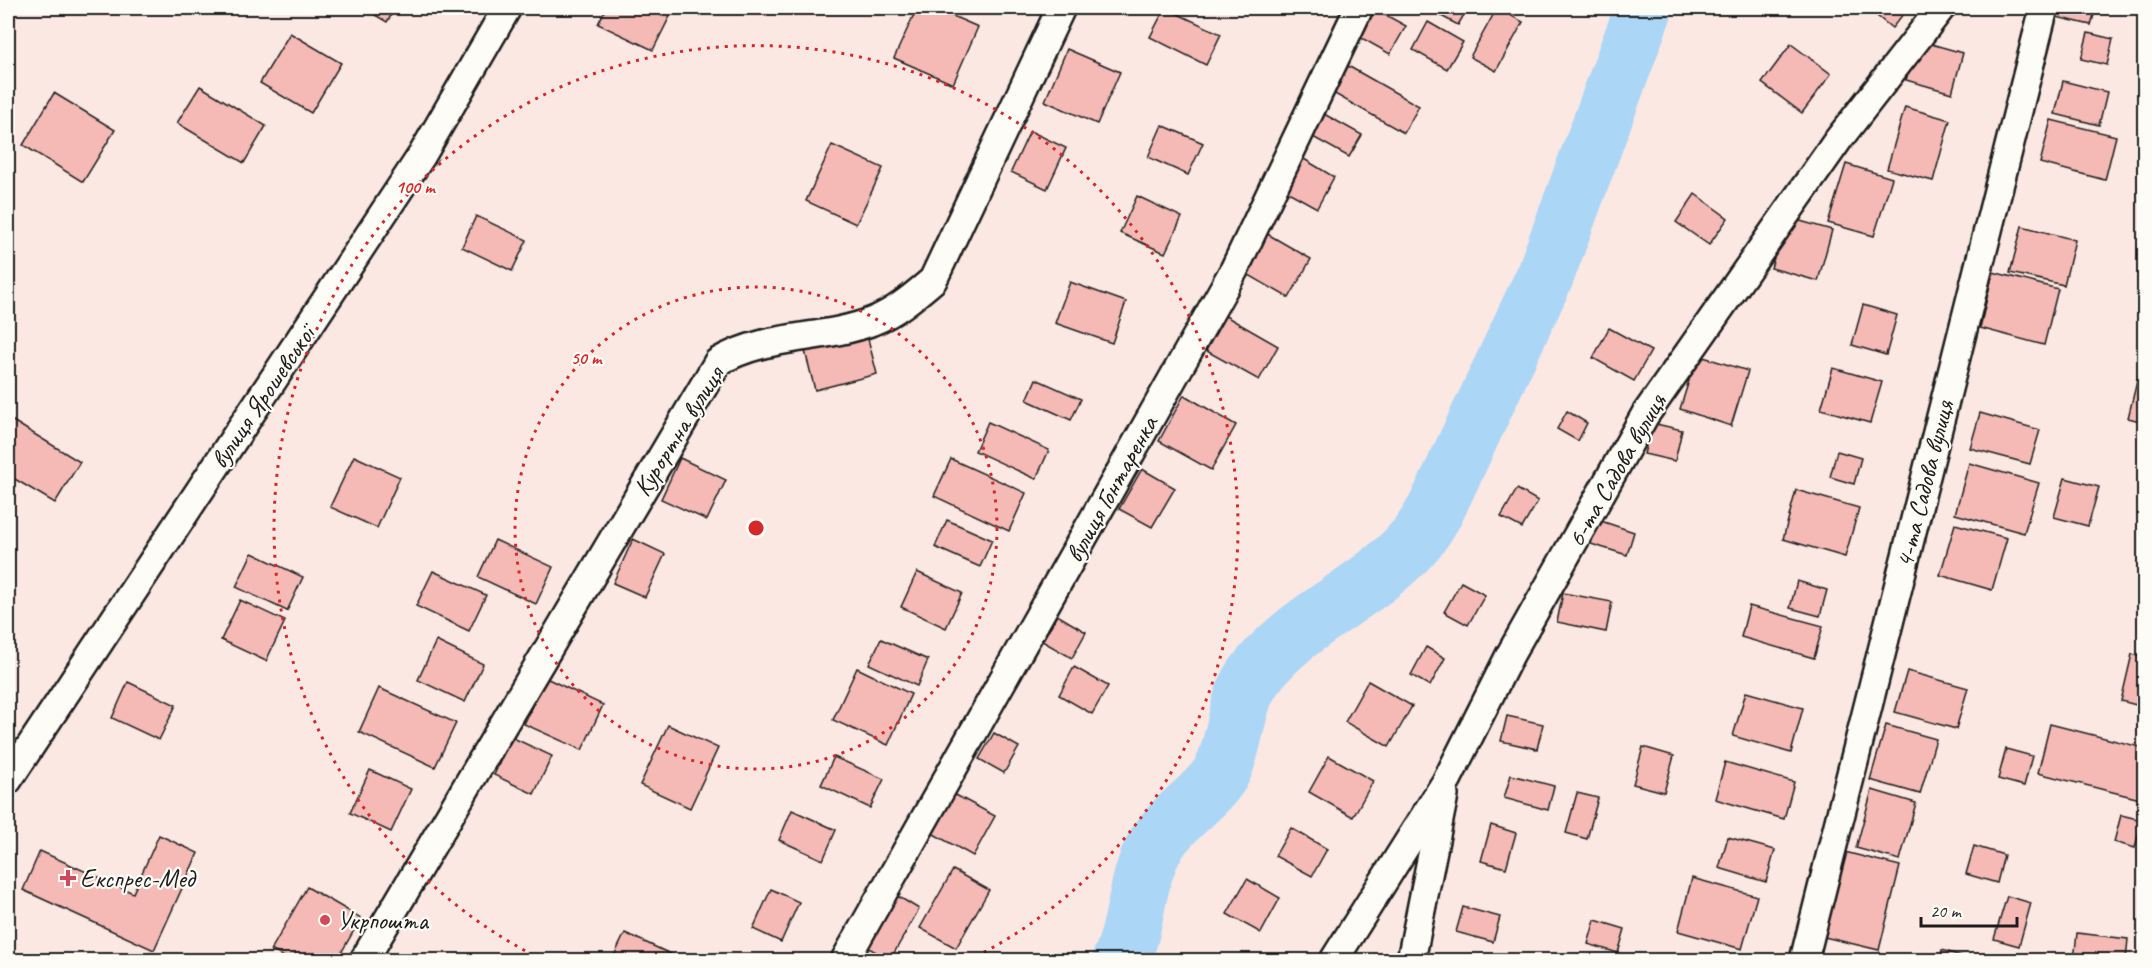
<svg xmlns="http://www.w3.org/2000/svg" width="2152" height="968" viewBox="0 0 2152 968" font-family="Caveat,sans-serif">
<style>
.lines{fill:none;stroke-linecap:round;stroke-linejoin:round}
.river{stroke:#abd6f6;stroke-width:58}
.building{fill:#f5bab5;stroke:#1c1c1c;stroke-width:1.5}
.minor-casing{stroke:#1c1c1c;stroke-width:32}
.minor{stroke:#fdfcf7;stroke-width:27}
.ring{fill:none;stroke:#d62828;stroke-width:3;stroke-dasharray:3 6}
.poi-dot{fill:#d1495b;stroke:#fdfcf7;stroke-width:2}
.labels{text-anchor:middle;stroke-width:4.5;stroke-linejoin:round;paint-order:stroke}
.street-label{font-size:26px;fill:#1c1c1c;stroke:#fdfcf7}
.poi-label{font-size:26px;fill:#1c1c1c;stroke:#fdfcf7;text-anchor:start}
.centre{fill:#d62828;stroke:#fdfcf7;stroke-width:3}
.ring-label{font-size:18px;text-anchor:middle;font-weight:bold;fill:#d62828;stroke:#fdfcf7;stroke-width:4.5;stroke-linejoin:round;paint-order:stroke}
</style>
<rect width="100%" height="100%" fill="#fbe8e3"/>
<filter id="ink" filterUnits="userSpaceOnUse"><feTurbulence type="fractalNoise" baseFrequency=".0167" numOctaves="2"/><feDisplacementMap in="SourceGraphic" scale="12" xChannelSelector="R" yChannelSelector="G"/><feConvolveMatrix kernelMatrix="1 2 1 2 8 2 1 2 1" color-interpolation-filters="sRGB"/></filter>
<g filter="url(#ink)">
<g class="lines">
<!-- river -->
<path class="river" d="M1121 960C1138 924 1135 878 1157 843 1173 816 1211 794 1223 769 1236 741 1235 704 1253 678 1294 619 1371 594 1416 539 1424 530 1430 519 1436 509L1545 276 1644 8"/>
</g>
<!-- building -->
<g class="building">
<polygon points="363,8 395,8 387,22"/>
<polygon points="606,8 663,8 672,12 653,50 598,24"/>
<polygon points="917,8 934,8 978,27 953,84 894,58"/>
<polygon points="1165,8 1221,34 1206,65 1150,37"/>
<polygon points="1265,8 1292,8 1290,14"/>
<polygon points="1365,8 1373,8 1406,26 1390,54 1351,32"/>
<polygon points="1426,8 1468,8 1458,25"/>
<polygon points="1497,8 1523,22 1496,71 1470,57"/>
<polygon points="1867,8 1908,8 1892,28"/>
<polygon points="2054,8 2096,8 2091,25 2052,16"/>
<polygon points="1428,22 1463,42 1447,69 1413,50"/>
<polygon points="290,33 341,63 311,113 260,83"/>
<polygon points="2088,33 2113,39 2107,65 2081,59"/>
<polygon points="1917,40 1963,53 1952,93 1906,80"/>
<polygon points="1791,44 1831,74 1802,113 1762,83"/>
<polygon points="1067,49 1120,72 1097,124 1045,101"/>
<polygon points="1348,66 1419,106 1404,133 1333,93"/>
<polygon points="2063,81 2107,92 2099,125 2055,114"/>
<polygon points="200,86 266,126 244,163 177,123"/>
<polygon points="54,93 115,130 83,182 23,145"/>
<polygon points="1905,107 1950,120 1933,181 1887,169"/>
<polygon points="1315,109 1362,135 1349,157 1302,131"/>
<polygon points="2051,120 2116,136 2105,180 2040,163"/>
<polygon points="1162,125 1203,143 1188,175 1148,157"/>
<polygon points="1030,131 1066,148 1047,189 1011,172"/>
<polygon points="832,145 883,168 856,224 806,201"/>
<polygon points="1299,156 1334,177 1317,208 1281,188"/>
<polygon points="1846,164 1892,178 1874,236 1828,223"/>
<polygon points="1695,194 1728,218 1709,245 1676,222"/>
<polygon points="1137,196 1182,217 1165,253 1120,233"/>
<polygon points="476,216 527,240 512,271 462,247"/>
<polygon points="1786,217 1832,230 1818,281 1771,268"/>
<polygon points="2022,226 2075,240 2064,285 2010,273"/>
<polygon points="1264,232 1311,259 1289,298 1242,271"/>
<polygon points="1993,272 2058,289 2044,345 1980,328"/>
<polygon points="1070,282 1126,302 1112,343 1055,323"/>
<polygon points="1863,305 1897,315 1886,355 1852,345"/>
<polygon points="1222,314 1278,346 1259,380 1203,349"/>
<polygon points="1609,328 1651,351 1634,381 1593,358"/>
<polygon points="866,331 877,374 815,390 804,347"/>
<polygon points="1697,355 1748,371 1731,426 1680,409"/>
<polygon points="1833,368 1882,382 1870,423 1821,409"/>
<polygon points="2139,373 2144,374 2144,422 2128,418"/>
<polygon points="1036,379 1081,399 1071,420 1027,400"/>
<polygon points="1184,395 1236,425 1211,470 1159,441"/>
<polygon points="1567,411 1587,423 1578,441 1557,429"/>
<polygon points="1980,413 2040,430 2030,464 1970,448"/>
<polygon points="8,418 80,462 55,503 8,475"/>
<polygon points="988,422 1049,450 1036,479 975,451"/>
<polygon points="1652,423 1682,430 1675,461 1644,454"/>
<polygon points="1837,451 1861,458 1854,484 1830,477"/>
<polygon points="354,456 400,477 377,528 330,507"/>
<polygon points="680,458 726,480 707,520 661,499"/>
<polygon points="951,459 1026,493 1009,531 934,496"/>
<polygon points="1969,463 2039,483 2024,533 1955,514"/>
<polygon points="1142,469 1175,488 1152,527 1119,509"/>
<polygon points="2065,478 2099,487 2088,526 2054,517"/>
<polygon points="1517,489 1538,501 1522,528 1501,517"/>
<polygon points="1796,490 1859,508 1845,557 1783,539"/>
<polygon points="947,520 992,540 980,567 935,547"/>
<polygon points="1598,520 1634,532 1627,555 1591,544"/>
<polygon points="1955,524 2007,538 1992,590 1940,575"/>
<polygon points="633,539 665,554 645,597 613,583"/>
<polygon points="495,540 553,567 536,604 478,577"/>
<polygon points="252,553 303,577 287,611 236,587"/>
<polygon points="433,571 486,595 469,631 416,606"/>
<polygon points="917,572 962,593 946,628 901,607"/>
<polygon points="1797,581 1827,590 1820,616 1790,608"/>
<polygon points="1461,582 1485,595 1468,625 1444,612"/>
<polygon points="1563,593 1612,602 1606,632 1557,622"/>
<polygon points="240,600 285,621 266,661 221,640"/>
<polygon points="1749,606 1823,626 1814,658 1741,637"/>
<polygon points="1057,615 1086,632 1072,658 1042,641"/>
<polygon points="881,639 928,660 917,686 869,664"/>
<polygon points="436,641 483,664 465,702 418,680"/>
<polygon points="1426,647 1445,658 1430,686 1411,675"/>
<polygon points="2132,654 2144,658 2144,707 2121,701"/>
<polygon points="1074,667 1108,686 1092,714 1059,695"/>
<polygon points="857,668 911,694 888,745 833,720"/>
<polygon points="1907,671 1968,688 1956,729 1895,712"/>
<polygon points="546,678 603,705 582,750 524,724"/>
<polygon points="1368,681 1412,706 1389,747 1345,722"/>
<polygon points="128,682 176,705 159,740 112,718"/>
<polygon points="379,688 456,723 435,767 359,732"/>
<polygon points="1746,692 1803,708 1791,753 1733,736"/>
<polygon points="1507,716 1543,724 1537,749 1501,741"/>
<polygon points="2050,724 2144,748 2144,800 2038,773"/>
<polygon points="668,725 718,748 690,808 640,785"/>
<polygon points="1886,725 1936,739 1920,794 1870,780"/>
<polygon points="994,733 1019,747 1004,773 979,759"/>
<polygon points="511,737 552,756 534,794 494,775"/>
<polygon points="1643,747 1674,756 1664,792 1633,784"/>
<polygon points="2006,749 2032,756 2024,786 1998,779"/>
<polygon points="1329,756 1373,781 1353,817 1309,792"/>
<polygon points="834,757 884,779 870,808 821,785"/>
<polygon points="1725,762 1794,782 1784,819 1715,799"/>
<polygon points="370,770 411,789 391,832 350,813"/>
<polygon points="1511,775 1554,786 1548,810 1504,798"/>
<polygon points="1872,790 1916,803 1900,860 1856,848"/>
<polygon points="952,793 995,816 973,856 930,832"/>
<polygon points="1577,793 1598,798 1587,839 1566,833"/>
<polygon points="792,810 836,830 823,860 779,840"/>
<polygon points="2121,815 2142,820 2135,848 2114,842"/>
<polygon points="1491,825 1516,833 1506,868 1481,861"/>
<polygon points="1291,828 1327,849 1312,876 1275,856"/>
<polygon points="159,835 198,853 154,950 23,890 40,851 133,893"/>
<polygon points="1728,837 1775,850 1766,882 1719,868"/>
<polygon points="1974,846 2004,855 1997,883 1966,874"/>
<polygon points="1841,851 1900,866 1879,950 1820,936"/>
<polygon points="953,870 989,890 956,948 920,928"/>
<polygon points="1692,878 1757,896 1742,949 1678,931"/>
<polygon points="1247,879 1280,898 1261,933 1227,914"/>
<polygon points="307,887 361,918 337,960 289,960 271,950"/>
<polygon points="771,889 799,902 781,942 753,929"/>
<polygon points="896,895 919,909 890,960 867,947"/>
<polygon points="2007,896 2031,903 2019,946 1994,939"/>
<polygon points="1463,907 1500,917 1493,942 1456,932"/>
<polygon points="1595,920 1625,929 1618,953 1588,944"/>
<polygon points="625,933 677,957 676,960 612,960"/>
<polygon points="2077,933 2128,939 2126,960 2074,960"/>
<polygon points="1942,950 1974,960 1939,960"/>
</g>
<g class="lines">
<defs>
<g id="minor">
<polyline points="8,780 422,155 507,8"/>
<path d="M364 960 718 362C766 333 822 341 873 321 896 312 915 295 933 280L1061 8"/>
<polyline points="845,960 1234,270 1359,8"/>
<polyline points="1334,960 1446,782 1510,655 1645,415 1838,140 1941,8"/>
<polyline points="1411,960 1444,795"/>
<polyline points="1804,960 2044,8"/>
</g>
</defs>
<!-- minor casing -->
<use href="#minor" class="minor-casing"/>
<!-- minor -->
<use href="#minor" class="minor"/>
</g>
</g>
<!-- distance rings -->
<g class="ring">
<circle cx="756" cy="528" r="241"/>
<path d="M541 959A482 482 0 1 1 971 959"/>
</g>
<!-- markers -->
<g class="poi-dot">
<path d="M65 869h6v6h6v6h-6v6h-6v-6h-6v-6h6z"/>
<circle cx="325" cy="920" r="6"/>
</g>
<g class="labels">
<!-- street labels -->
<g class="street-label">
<text transform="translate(262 397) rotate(-56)" y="9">вулиця Ярошевської</text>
<text transform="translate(678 431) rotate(-58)" y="9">Курортна вулиця</text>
<text transform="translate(1616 470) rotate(-60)" y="9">6-та Садова вулиця</text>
<text transform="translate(1924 484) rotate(-76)" y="9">4-та Садова вулиця</text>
<text transform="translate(1111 489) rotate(-61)" y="9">вулиця Гонтаренка</text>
</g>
<!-- poi labels -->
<g class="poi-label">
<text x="80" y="887">Експрес-Мед</text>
<text x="337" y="929">Укрпошта</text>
</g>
</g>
<circle cx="756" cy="528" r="9" class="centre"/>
<g class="ring-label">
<text x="415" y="193">100 m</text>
<text x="586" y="364">50 m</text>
</g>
<!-- margin -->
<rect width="2152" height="968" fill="none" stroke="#fdfcf7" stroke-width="30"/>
<rect x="15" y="15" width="2122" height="938" fill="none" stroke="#1c1c1c" stroke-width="2" filter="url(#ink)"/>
<!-- scale -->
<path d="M1921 917v9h96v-9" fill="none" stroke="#1c1c1c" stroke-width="3"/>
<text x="1930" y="917" font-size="18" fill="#1c1c1c" stroke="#fdfcf7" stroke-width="4.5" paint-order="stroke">20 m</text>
</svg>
